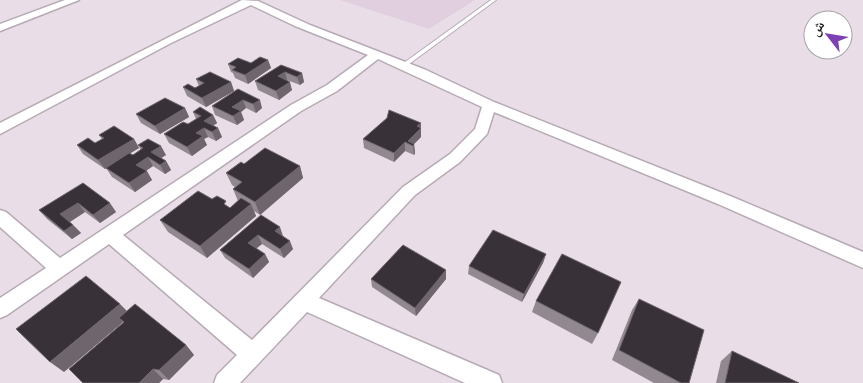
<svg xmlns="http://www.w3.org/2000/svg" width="863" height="383" viewBox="0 0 863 383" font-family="'Noto Serif','Noto Naskh Arabic',serif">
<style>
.built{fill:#e1cfdf}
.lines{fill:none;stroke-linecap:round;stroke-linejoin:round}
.lane-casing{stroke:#b6abb5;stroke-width:2}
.street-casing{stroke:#b6abb5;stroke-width:3}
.lane{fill:#fff;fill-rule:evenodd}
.street{fill:#fff;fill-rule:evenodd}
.wall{fill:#918890}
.shaded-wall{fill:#6e656d}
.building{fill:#393138;stroke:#6e656d}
</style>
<rect width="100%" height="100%" fill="#e9dee8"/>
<!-- built -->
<polygon class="built" points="340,0 475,0 429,29"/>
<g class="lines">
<defs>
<polygon id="lane" points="491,0 496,0 405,67 401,67 401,65"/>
<g id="street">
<polygon points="65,0 79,0 0,31 0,24"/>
<path d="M242 0 258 1 310 25 426 70 494 102 730 196 863 252V268L718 204 494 112 487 134 460 162 415 195 319 298 499 375 502 383H465L307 312 240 383H214L217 375 237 355 109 244 7 315 0 318V298L46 268 0 227V210L6 212 60 258 291 105 327 85 368 55 295 26 251 5 171 43 0 134V123ZM378 59 482 107 475 129 450 154 403 187 252 340 123 235 301 111 337 91Z"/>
</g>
</defs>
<!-- lane casing -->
<use href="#lane" class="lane-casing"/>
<!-- street casing -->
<use href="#street" class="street-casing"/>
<!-- lane -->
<use href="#lane" class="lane"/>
<!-- street -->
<use href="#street" class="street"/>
</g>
<!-- wall -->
<g class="wall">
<polygon points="268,60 271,68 248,84 235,78 233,73 231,72 228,64 251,63"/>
<polygon points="281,65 302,73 304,82 300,85 287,80 292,90 279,100 258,90 255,81"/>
<polygon points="196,79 231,82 234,91 206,107 187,96 183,87 195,88 199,86"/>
<polygon points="238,89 262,108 256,113 246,108 241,112 244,120 237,125 215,115 212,106"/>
<polygon points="185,108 189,117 160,134 141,123 136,114"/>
<polygon points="193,112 213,115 217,123 213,126 218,128 222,137 216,141 208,137 204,139 207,145 192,156 169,143 164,134 188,124 196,119"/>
<polygon points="421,123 421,137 414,144 415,153 414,155 405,151 394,162 364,148 363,139"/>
<polygon points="99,135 134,139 139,148 130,153 133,155 141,150 138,145 166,155 161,158 166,161 171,170 165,174 153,166 146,171 152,180 135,192 112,177 106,168 105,169 83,154 77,145 95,143 102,139"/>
<polygon points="244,164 300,166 303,178 260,215 254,211 256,216 207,258 168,232 160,220 212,199 230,208 238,201 233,189 235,187 232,185 226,173"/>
<polygon points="83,183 116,212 100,223 85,212 70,222 81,233 72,239 47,219 39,210"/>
<polygon points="261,215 283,236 293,249 284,258 262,244 256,248 265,254 269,262 253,278 225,258 220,250"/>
<polygon points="546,254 543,263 522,302 468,274 469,266"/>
<polygon points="371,279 446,279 416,316 372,287"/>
<polygon points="639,299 689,383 654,383 612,360 632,310"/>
<polygon points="536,301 598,333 592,344 532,312"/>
<polygon points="127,311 186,345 194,355 169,380 163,379 159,383 123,322 64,372"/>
<polygon points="732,351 799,383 716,383 721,361"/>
</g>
<!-- shaded-wall -->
<g class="shaded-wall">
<polygon points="268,60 271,68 248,84 245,75"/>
<polygon points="285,72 287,80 278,76"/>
<polygon points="302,73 304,82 300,85 297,77"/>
<polygon points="231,82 234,91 206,107 202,98"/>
<polygon points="290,82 292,90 279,100 276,91"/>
<polygon points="243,100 246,108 241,112 244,120 237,125 233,116 232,107"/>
<polygon points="260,100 262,108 256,113 253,104"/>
<polygon points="185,108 189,117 160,134 155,126"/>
<polygon points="213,115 217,123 208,129 204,121"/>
<polygon points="421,123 421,137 412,146 408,141 417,126"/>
<polygon points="204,128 208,137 204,139 207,145 192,156 187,147 196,133"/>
<polygon points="218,128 222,137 216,141 212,132"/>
<polygon points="134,139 139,148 105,169 98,160"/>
<polygon points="405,142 405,151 394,162 394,153"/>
<polygon points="414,144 415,153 414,155 413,146"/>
<polygon points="161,146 166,155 156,161 151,152"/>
<polygon points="148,157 153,166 141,174 136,165"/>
<polygon points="166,161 171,170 165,174 160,165"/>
<polygon points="300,166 303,178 260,215 255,202"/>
<polygon points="147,171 152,180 135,192 129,183"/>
<polygon points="78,203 85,212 68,223 60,214"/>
<polygon points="110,203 116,212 100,223 93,215"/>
<polygon points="251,204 256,216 207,258 200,246"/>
<polygon points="73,225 81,233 72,239 64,231"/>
<polygon points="280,227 283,236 278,240 275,231"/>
<polygon points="258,235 262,244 252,252 248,243"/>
<polygon points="290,241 293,249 284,258 280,249"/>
<polygon points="265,254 269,262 253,278 249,269"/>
<polygon points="546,254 543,263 522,302 524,294"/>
<polygon points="446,270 446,279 416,316 415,308"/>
<polygon points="120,304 131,315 119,318 123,322 64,372 50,362"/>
<polygon points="186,345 194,355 169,380 159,370"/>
<polygon points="153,369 163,379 159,383 139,383"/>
</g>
<!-- building -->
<g class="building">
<polygon points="260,57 268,60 245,75 232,70 236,67 228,64 238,58 251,63"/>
<polygon points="281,65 302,73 297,77 285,72 278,76 290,82 276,91 255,81"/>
<polygon points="210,72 231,82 202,98 183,87 188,84 195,88 204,83 196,79"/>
<polygon points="238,89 260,100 253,104 243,100 232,107 241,111 233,116 212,106"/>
<polygon points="165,98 185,108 155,126 136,114"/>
<polygon points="200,107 213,115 204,121 218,128 212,132 204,128 196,133 203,136 187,147 164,134 183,122 188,124 201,116 193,112"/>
<polygon points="389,110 421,123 417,126 421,128 408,141 414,144 413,146 405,142 394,153 363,139 387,118"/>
<polygon points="114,126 134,139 98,160 77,145 88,138 95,143 104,138 99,135"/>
<polygon points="148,139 161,146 151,152 166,161 160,165 148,157 136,165 147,171 129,183 106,168 129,153 133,155 143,148 138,145"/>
<polygon points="265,148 300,166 255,202 233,189 242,182 226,173 241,162 244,164"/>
<polygon points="83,183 110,203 93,215 78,203 60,214 73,225 64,231 39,210"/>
<polygon points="198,191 212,199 217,196 226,201 224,204 230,208 241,198 251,204 200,246 160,220"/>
<polygon points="261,215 280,227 275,231 290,241 280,249 258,235 248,243 265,254 249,269 220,250"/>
<polygon points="493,230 546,254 524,294 469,266"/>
<polygon points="403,245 446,270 415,308 371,279"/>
<polygon points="562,254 621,282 598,333 536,301"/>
<polygon points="86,276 120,304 50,362 16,329"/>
<polygon points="639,299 704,330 689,383 681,383 619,350"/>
<polygon points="135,304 186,345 159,370 153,369 139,383 83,383 69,369 124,322 119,318"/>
<polygon points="732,351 799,383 725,383"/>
</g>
<!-- north arrow -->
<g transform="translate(828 35) rotate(301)"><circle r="24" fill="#ffffff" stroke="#a6a4a5"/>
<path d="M0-4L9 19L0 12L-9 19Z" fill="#7e40b5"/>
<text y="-8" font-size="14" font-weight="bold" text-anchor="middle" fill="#201c1f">ش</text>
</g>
</svg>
